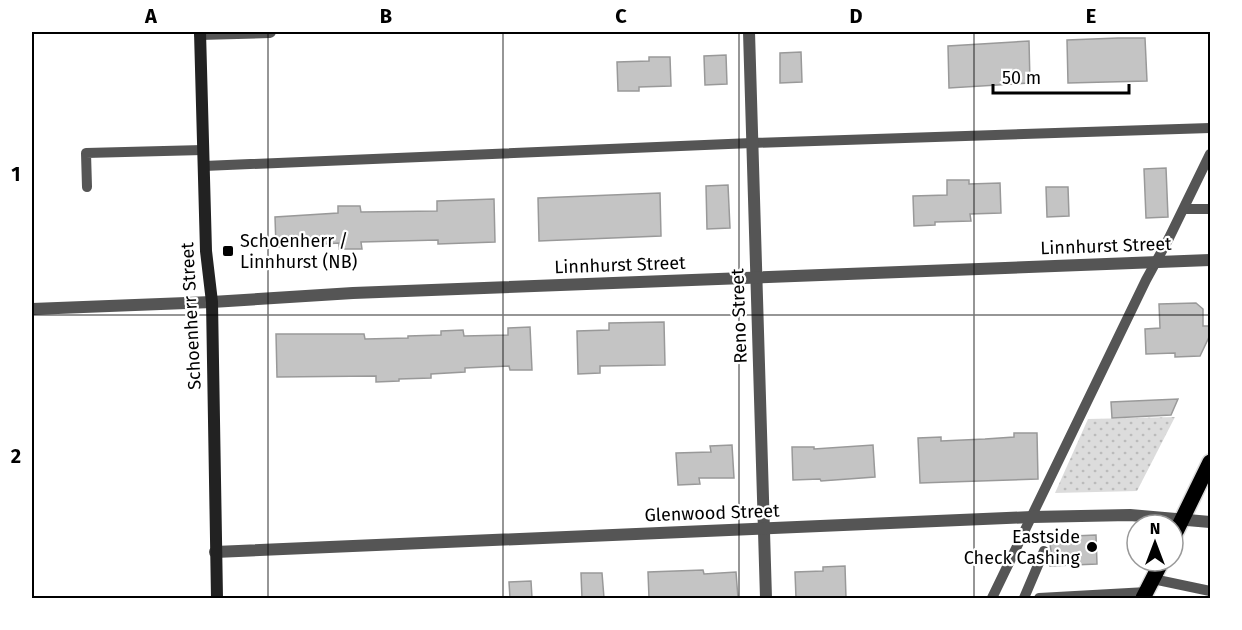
<svg xmlns="http://www.w3.org/2000/svg" width="1242" height="630" viewBox="0 0 1242 630" font-family="'Fira Sans',sans-serif">
<style>
.grass{fill:url(#grass-dots)}
.building{fill:#c4c4c4;stroke:#999;stroke-width:1.5}
.lines{fill:none;stroke-linecap:round;stroke-linejoin:round}
.primary-casing{stroke:#dbdbdb;stroke-width:18}
.lane{stroke:#555;stroke-width:10}
.street{stroke:#555;stroke-width:12}
.secondary{stroke:#222;stroke-width:12}
.primary{stroke:#000;stroke-width:15}
.grid{fill:none;stroke:#000;stroke-width:1.5;stroke-opacity:0.55}
.poi-dot{fill:#000;stroke:#fff;stroke-width:2}
.labels{text-anchor:middle;stroke-width:4.5;stroke-linejoin:round;paint-order:stroke}
.poi-label{font-size:18px;fill:#000;stroke:#fff;text-anchor:start}
.street-label{font-size:18px;fill:#000;stroke:#fff}
.neatline{fill:none;stroke:#000;stroke-width:2}
.grid-label{font-size:20px;text-anchor:middle;font-weight:bold;fill:#000}
</style>
<defs>
<pattern id="grass-dots" width="8" height="8" patternUnits="userSpaceOnUse" patternTransform="scale(1.5)"><rect width="8" height="8" fill="#dcdcdc"/><path d="M2 2h.1M6 6h.1" fill="none" stroke="#bbb" stroke-width="1.8" stroke-linecap="round"/></pattern>
</defs>
<rect width="100%" height="100%" fill="#fff"/>
<!-- grass -->
<polygon class="grass" points="1175,417 1137,491 1055,493 1088,419"/>
<!-- building -->
<g class="building">
<polygon points="1118,38 1145,38 1147,81 1068,83 1067,40"/>
<polygon points="1029,41 1030,83 949,88 948,46"/>
<polygon points="801,52 802,82 780,83 780,53"/>
<polygon points="726,55 727,84 705,85 704,56"/>
<polygon points="649,57 670,57 671,86 639,87 639,91 618,91 617,62 649,61"/>
<polygon points="1166,168 1168,217 1146,218 1144,169"/>
<polygon points="947,180 969,180 969,184 1000,183 1001,213 970,214 971,221 935,222 935,225 914,226 913,196 947,195"/>
<polygon points="728,185 730,228 707,229 706,186"/>
<polygon points="1046,187 1068,187 1069,216 1047,217"/>
<polygon points="660,193 661,236 539,241 538,198"/>
<polygon points="494,199 495,242 438,244 438,240 361,242 362,249 339,249 339,243 276,247 275,217 338,213 338,206 360,206 361,212 437,211 437,201"/>
<polygon points="1196,303 1203,309 1203,326 1210,326 1210,335 1200,356 1175,357 1175,353 1146,354 1145,329 1160,328 1159,304"/>
<polygon points="664,322 665,365 600,366 600,373 578,374 577,331 609,330 609,323"/>
<polygon points="530,327 532,370 510,370 509,366 465,368 465,372 431,374 431,378 399,379 399,381 376,382 376,376 277,377 276,334 364,334 365,339 408,338 408,336 441,335 441,331 463,330 464,336 508,335 508,328"/>
<polygon points="1178,399 1171,415 1112,418 1111,402"/>
<polygon points="1014,433 1037,433 1038,479 920,483 918,438 941,437 941,441 985,439 1014,437"/>
<polygon points="732,445 734,478 699,478 700,484 678,485 676,453 711,452 710,446"/>
<polygon points="873,445 875,477 821,481 820,479 793,480 792,447 814,447 814,449"/>
<polygon points="1096,535 1097,564 1050,566 1051,551 1049,537"/>
<polygon points="845,566 846,598 796,598 795,572 823,571 823,567"/>
<polygon points="703,570 704,574 736,572 738,598 649,598 648,572"/>
<polygon points="581,573 602,573 604,598 582,598"/>
<polygon points="531,581 532,598 510,598 509,582"/>
</g>
<g class="lines">
<defs>
<g id="primary">
<polyline points="1173,538 1210,462"/>
<polyline points="1143,598 1162,561"/>
</g>
</defs>
<!-- primary casing -->
<use href="#primary" class="primary-casing"/>
<!-- lane -->
<g class="lane">
<polyline points="204,166 752,143 1210,128"/>
<polyline points="87,187 86,153 203,150"/>
<polyline points="1184,209 1210,209"/>
<polyline points="1153,579 1210,591"/>
<polyline points="992,598 1146,280 1169,238 1210,154"/>
<polyline points="1024,598 1044,551"/>
<polyline points="1039,598 1147,592"/>
</g>
<!-- street -->
<g class="street">
<polyline points="749,32 766,598"/>
<polyline points="200,34 270,32"/>
<polyline points="32,309 212,302 353,293 1210,260"/>
<polyline points="215,552 1032,517 1130,515 1210,522"/>
</g>
<!-- secondary -->
<polyline class="secondary" points="200,32 206,251 212,302 217,598"/>
<!-- primary -->
<use href="#primary" class="primary"/>
</g>
<!-- grid -->
<path class="grid" d="M268 32V598M503 32V598M739 32V598M974 32V598M32 315H1210"/>
<!-- markers -->
<g class="poi-dot">
<rect x="222" y="245" width="12" height="12" rx="3"/>
<circle cx="1092" cy="547" r="6"/>
</g>
<g class="labels">
<!-- poi labels -->
<g class="poi-label">
<text x="240" y="247">Schoenherr /<tspan x="240" dy="21">Linnhurst (NB)</tspan></text>
<text x="1080" y="543" text-anchor="end">Eastside<tspan x="1080" dy="21">Check Cashing</tspan></text>
</g>
<!-- street labels -->
<g class="street-label">
<text transform="translate(1106 246) rotate(-2)" y="6">Linnhurst Street</text>
<text transform="translate(620 265) rotate(-2)" y="6">Linnhurst Street</text>
<text transform="translate(191 316) rotate(-93)" y="6">Schoenherr Street</text>
<text transform="translate(739 316) rotate(-92)" y="6">Reno Street</text>
<text transform="translate(712 513) rotate(-2)" y="6">Glenwood Street</text>
</g>
</g>
<!-- border -->
<rect width="1242" height="630" fill="none" stroke="#ffffff" stroke-width="66"/>
<!-- north arrow -->
<g transform="translate(1155 543)"><circle r="28" fill="#ffffff" stroke="#999999" stroke-width="1.5"/>
<path d="M0-4.5L10 22L0 15L-10 22Z" fill="#000000"/>
<text y="-9" font-size="16" font-weight="bold" text-anchor="middle" fill="#000000">N</text>
</g>
<!-- scale -->
<path d="M993 84v9h136v-9" fill="none" stroke="#000000" stroke-width="3"/>
<text x="1002" y="84" font-size="18" fill="#000000" stroke="#ffffff" stroke-width="4.5" paint-order="stroke">50 m</text>
<rect x="33" y="33" width="1176" height="564" class="neatline"/>
<g class="grid-label">
<text x="151" y="23">A</text>
<text x="386" y="23">B</text>
<text x="621" y="23">C</text>
<text x="856" y="23">D</text>
<text x="1091" y="23">E</text>
<text x="16" y="181">1</text>
<text x="16" y="463">2</text>
</g>
</svg>
